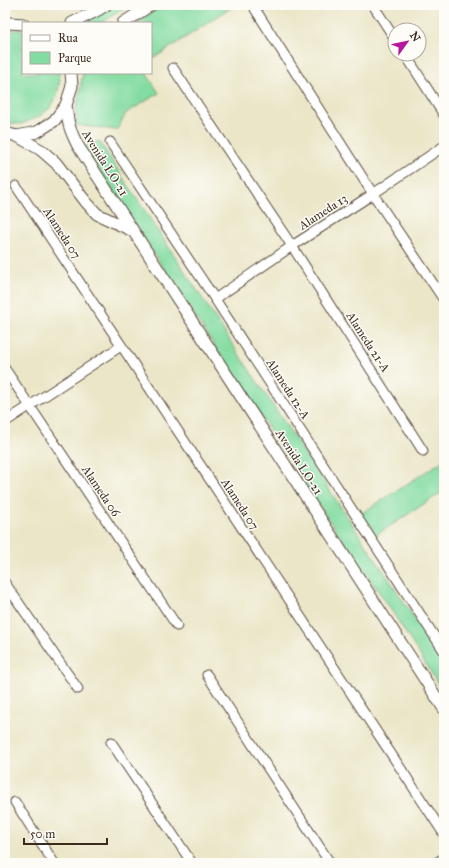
<svg xmlns="http://www.w3.org/2000/svg" width="449" height="868" viewBox="0 0 449 868" font-family="'IM FELL Great Primer',serif">
<style>
.green{fill:#83dca1;stroke:#5f8360}
.lines{fill:none;stroke-linecap:round;stroke-linejoin:round}
.minor-casing{stroke:#554638;stroke-width:11}
.tertiary-casing{stroke:#554638;stroke-width:13}
.minor{stroke:#fff;stroke-width:9}
.tertiary{stroke:#fff;stroke-width:11}
.labels{text-anchor:middle;stroke-width:3;stroke-linejoin:round;paint-order:stroke}
.street-label{font-size:12px;fill:#3b2a1e;stroke:#fdfcf7}
</style>
<rect width="100%" height="100%" fill="#fdfcf7"/>
<filter id="ink" filterUnits="userSpaceOnUse"><feTurbulence type="fractalNoise" baseFrequency=".025" numOctaves="2"/><feDisplacementMap in="SourceGraphic" scale="8" xChannelSelector="R" yChannelSelector="G"/><feConvolveMatrix kernelMatrix="1 2 1 2 8 2 1 2 1" color-interpolation-filters="sRGB"/></filter>
<filter id="wash" filterUnits="userSpaceOnUse"><feTurbulence type="fractalNoise" baseFrequency=".012" numOctaves="4" result="noise"/><feDisplacementMap in="SourceGraphic" scale="16" xChannelSelector="R" yChannelSelector="G"/><feGaussianBlur stdDeviation="0.9" result="paint"/><feColorMatrix in="noise" values="0 0 0 0 0 0 0 0 0 0 0 0 0 0 0 0 0 1.4 0 .05"/><feComposite in="paint" operator="in"/></filter>
<g filter="url(#wash)">
<rect width="100%" height="100%" fill="#ebe6c8"/>
<!-- green -->
<g class="green">
<polygon points="112,5 129,5 102,23 84,23"/>
<polygon points="164,5 235,5 151,60 151,23 136,23"/>
<polygon points="22,30 23,30 23,73 59,73 60,79 57,96 50,108 39,117 21,124 5,123 5,31"/>
<polygon points="83,73 146,73 159,93 126,113 117,130 76,125 76,111"/>
<polygon points="99,141 244,362 408,608 444,664 444,693 386,602 337,532 83,146"/>
<polygon points="444,460 444,491 373,537 359,515"/>
</g>
</g>
<g filter="url(#ink)">
<g class="lines">
<defs>
<g id="minor">
<polyline points="373,5 395,39"/>
<polyline points="255,9 373,194 444,300"/>
<polyline points="405,54 444,115"/>
<polyline points="173,68 292,246 423,451"/>
<polyline points="110,142 215,299 444,651"/>
<polyline points="16,186 444,834"/>
<polyline points="215,299 292,246 373,194 444,146"/>
<polyline points="5,369 177,626"/>
<polyline points="5,422 121,346"/>
<polyline points="5,583 78,689"/>
<polyline points="207,675 330,863"/>
<polyline points="111,742 192,863"/>
<polyline points="15,802 54,863"/>
<polyline points="436,863 444,858"/>
</g>
<g id="tertiary">
<polyline points="72,23 98,10 106,5"/>
<polyline points="123,23 151,5"/>
<polyline points="5,25 10,23 23,24"/>
<path d="M66 105C68 123 69 129 78 146L444 709"/>
<polyline points="5,133 17,136 37,132 54,121 66,105 72,86 71,73"/>
<polyline points="17,136 41,150 56,163 86,202 97,214 131,230"/>
</g>
</defs>
<!-- minor casing -->
<use href="#minor" class="minor-casing"/>
<!-- tertiary casing -->
<use href="#tertiary" class="tertiary-casing"/>
<!-- minor -->
<use href="#minor" class="minor"/>
<!-- tertiary -->
<use href="#tertiary" class="tertiary"/>
</g>
</g>
<g class="labels">
<!-- street labels -->
<g class="street-label">
<text transform="translate(105 163) rotate(58)" y="4">Avenida LO-21</text>
<text transform="translate(323 212) rotate(-33)" y="4">Alameda 13</text>
<text transform="translate(62 233) rotate(57)" y="4">Alameda 07</text>
<text transform="translate(368 342) rotate(57)" y="4">Alameda 21-A</text>
<text transform="translate(288 389) rotate(57)" y="4">Alameda 12-A</text>
<text transform="translate(299 462) rotate(57)" y="4">Avenida LO-21</text>
<text transform="translate(101 491) rotate(56)" y="4">Alameda 06</text>
<text transform="translate(240 504) rotate(57)" y="4">Alameda 07</text>
</g>
</g>
<!-- margin -->
<rect width="449" height="868" fill="none" stroke="#fdfcf7" stroke-width="20"/>
<!-- legend -->
<rect x="22" y="22" width="130" height="52" fill="#fdfcf7" stroke="#afa8a0"/>
<rect x="30" y="35" width="20" height="6" fill="#ffffff" stroke="#afa8a0"/>
<text x="58" y="42" font-size="12" fill="#3b2a1e">Rua</text>
<rect x="30" y="52" width="20" height="12" fill="#83dca1" stroke="#afa8a0"/>
<text x="58" y="62" font-size="12" fill="#3b2a1e">Parque</text>
<!-- north arrow -->
<g transform="translate(407 42) rotate(57)"><circle r="19" fill="#fdfcf7" stroke="#afa8a0"/>
<path d="M0-3L7 15L0 10L-7 15Z" fill="#b5179e"/>
<text y="-6" font-size="11" font-weight="bold" text-anchor="middle" fill="#3b2a1e">N</text>
</g>
<!-- scale -->
<path d="M24 838v6h83v-6" fill="none" stroke="#3b2a1e" stroke-width="2"/>
<text x="30" y="838" font-size="12" fill="#3b2a1e" stroke="#fdfcf7" stroke-width="3" paint-order="stroke">50 m</text>
</svg>
